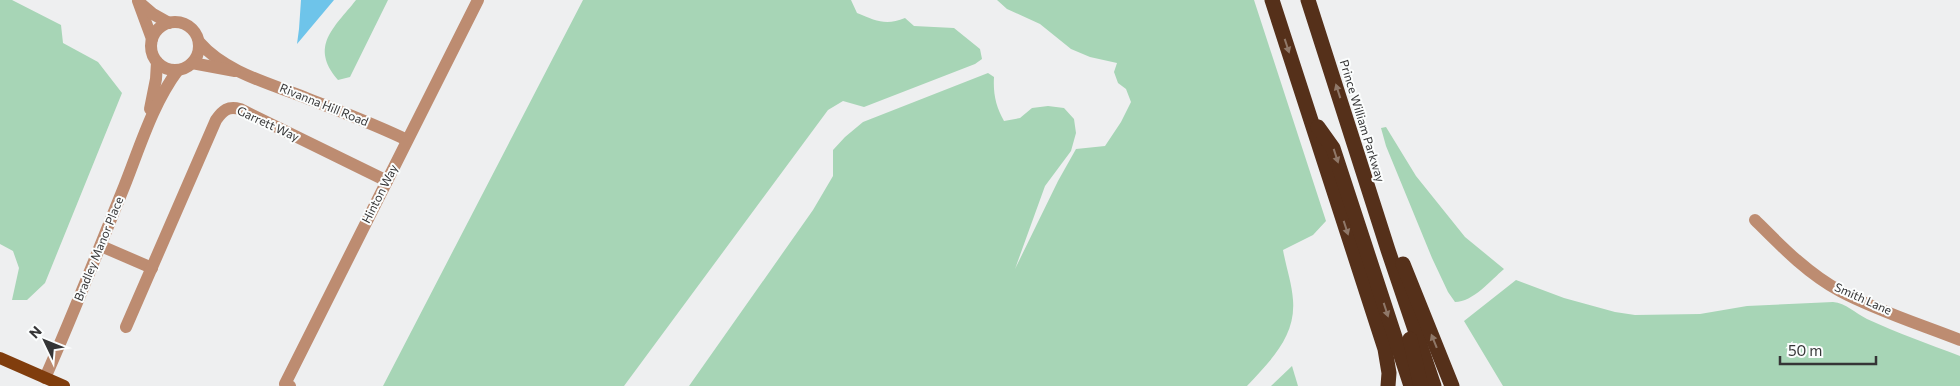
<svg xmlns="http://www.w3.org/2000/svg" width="1960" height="386" viewBox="0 0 1960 386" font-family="Commissioner,sans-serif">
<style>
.green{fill:#a7d5b6}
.water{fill:#6ec4ea}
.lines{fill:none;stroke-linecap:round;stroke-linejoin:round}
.minor{stroke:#bd8c71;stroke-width:12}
.major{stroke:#803d0d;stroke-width:12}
.highway{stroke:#55301a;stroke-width:15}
.oneway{fill:#8f7869}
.labels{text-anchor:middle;stroke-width:4;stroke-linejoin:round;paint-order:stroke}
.street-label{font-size:12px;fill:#353536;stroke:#fbfdfd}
</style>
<rect width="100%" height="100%" fill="#eeeff0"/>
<!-- green -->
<g class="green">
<polygon points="0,0 12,0 61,25 63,43 98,62 122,93 45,283 27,300 12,300 19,268 13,251 0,244"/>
<path d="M356 0H388L350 77 338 80C309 46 334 28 356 0Z"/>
<path d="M583 0H851L857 13C876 21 886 26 905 18L914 26 954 28 980 49 982 59 975 64 864 107 843 101 828 110 624 386H383Z"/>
<path d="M997 0H1254L1326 221 1313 235 1283 250C1286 267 1292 284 1293 300 1296 337 1270 361 1247 386H689L813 210 833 176V150L845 137 863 122 988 73 994 77C993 94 996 107 1004 121L1020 118 1032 108 1048 106 1064 108 1074 119 1076 133 1071 151 1045 186 1015 269 1058 181 1076 149 1105 146 1121 122 1131 102 1126 89 1118 83 1114 72 1117 63 1090 57 1071 49 1040 24 1007 9Z"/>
<path d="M1386 127 1416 176 1465 237 1504 269C1491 280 1473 302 1455 302L1448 292 1432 258 1386 146 1381 128Z"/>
<path d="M1516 280 1564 298 1615 312 1635 315 1700 314 1747 306 1833 302C1846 303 1855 313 1867 319 1897 333 1929 344 1960 356V386H1503L1464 321Z"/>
<polygon points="1292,366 1298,386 1271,386"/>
</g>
<!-- water -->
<polygon class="water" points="301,0 334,0 297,44 299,29"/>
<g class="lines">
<!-- minor -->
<g class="minor">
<polyline points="138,1 152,39"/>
<polyline points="140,3 153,14 169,23"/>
<circle cx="175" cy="46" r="24"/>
<path d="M199 42C225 72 268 83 304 97 339 111 374 124 407 140"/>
<polyline points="192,63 235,71"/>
<polyline points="150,109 156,79 157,62"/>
<path d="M1755 220C1781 246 1807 273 1840 291 1875 310 1922 325 1960 340"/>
<polyline points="101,246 152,268"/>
<path d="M126 327 216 120C223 110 228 106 240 109L387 181"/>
<path d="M45 378C73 315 98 251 124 187 140 147 152 105 178 70"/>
<polyline points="290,386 285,384 478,0"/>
</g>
<!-- major -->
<polyline class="major" points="0,358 64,386"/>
<!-- highway -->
<g class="highway">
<polyline points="1272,0 1385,349 1389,373 1388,386"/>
<polyline points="1308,0 1388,250 1434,386"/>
<polyline points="1318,127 1333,148 1411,386"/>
<polyline points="1403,264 1452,386"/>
<polyline points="1410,339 1421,386"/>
</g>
</g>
<!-- one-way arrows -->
<defs><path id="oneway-solid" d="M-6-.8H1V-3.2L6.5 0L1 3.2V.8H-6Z" transform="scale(1.25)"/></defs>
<g class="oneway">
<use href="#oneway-solid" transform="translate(1287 46) rotate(72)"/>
<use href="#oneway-solid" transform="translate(1338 91) rotate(-108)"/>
<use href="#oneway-solid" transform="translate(1336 156) rotate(72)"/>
<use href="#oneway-solid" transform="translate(1346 228) rotate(72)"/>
<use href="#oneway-solid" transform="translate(1386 310) rotate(72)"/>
<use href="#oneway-solid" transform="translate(1434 341) rotate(-112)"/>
</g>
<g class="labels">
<!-- street labels -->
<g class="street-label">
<text transform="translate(324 105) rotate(22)" y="4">Rivanna Hill Road</text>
<text transform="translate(1362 121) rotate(73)" y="4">Prince William Parkway</text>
<text transform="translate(268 124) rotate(25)" y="4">Garrett Way</text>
<text transform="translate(380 194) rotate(-63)" y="4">Hinton Way</text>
<text transform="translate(99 249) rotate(-68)" y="4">Bradley Manor Place</text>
<text transform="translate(1863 299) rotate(24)" y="4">Smith Lane</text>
</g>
</g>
<!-- north arrow -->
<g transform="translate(45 341) rotate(313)" stroke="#fbfdfd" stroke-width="4" paint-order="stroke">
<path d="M0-4L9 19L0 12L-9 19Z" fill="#353536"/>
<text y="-8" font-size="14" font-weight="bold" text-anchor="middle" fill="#353536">N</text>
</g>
<!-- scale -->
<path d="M1780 356v8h96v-8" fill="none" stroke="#353536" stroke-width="2.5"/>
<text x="1788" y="356" font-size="15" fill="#353536" stroke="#fbfdfd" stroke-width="4" paint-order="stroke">50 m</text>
</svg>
